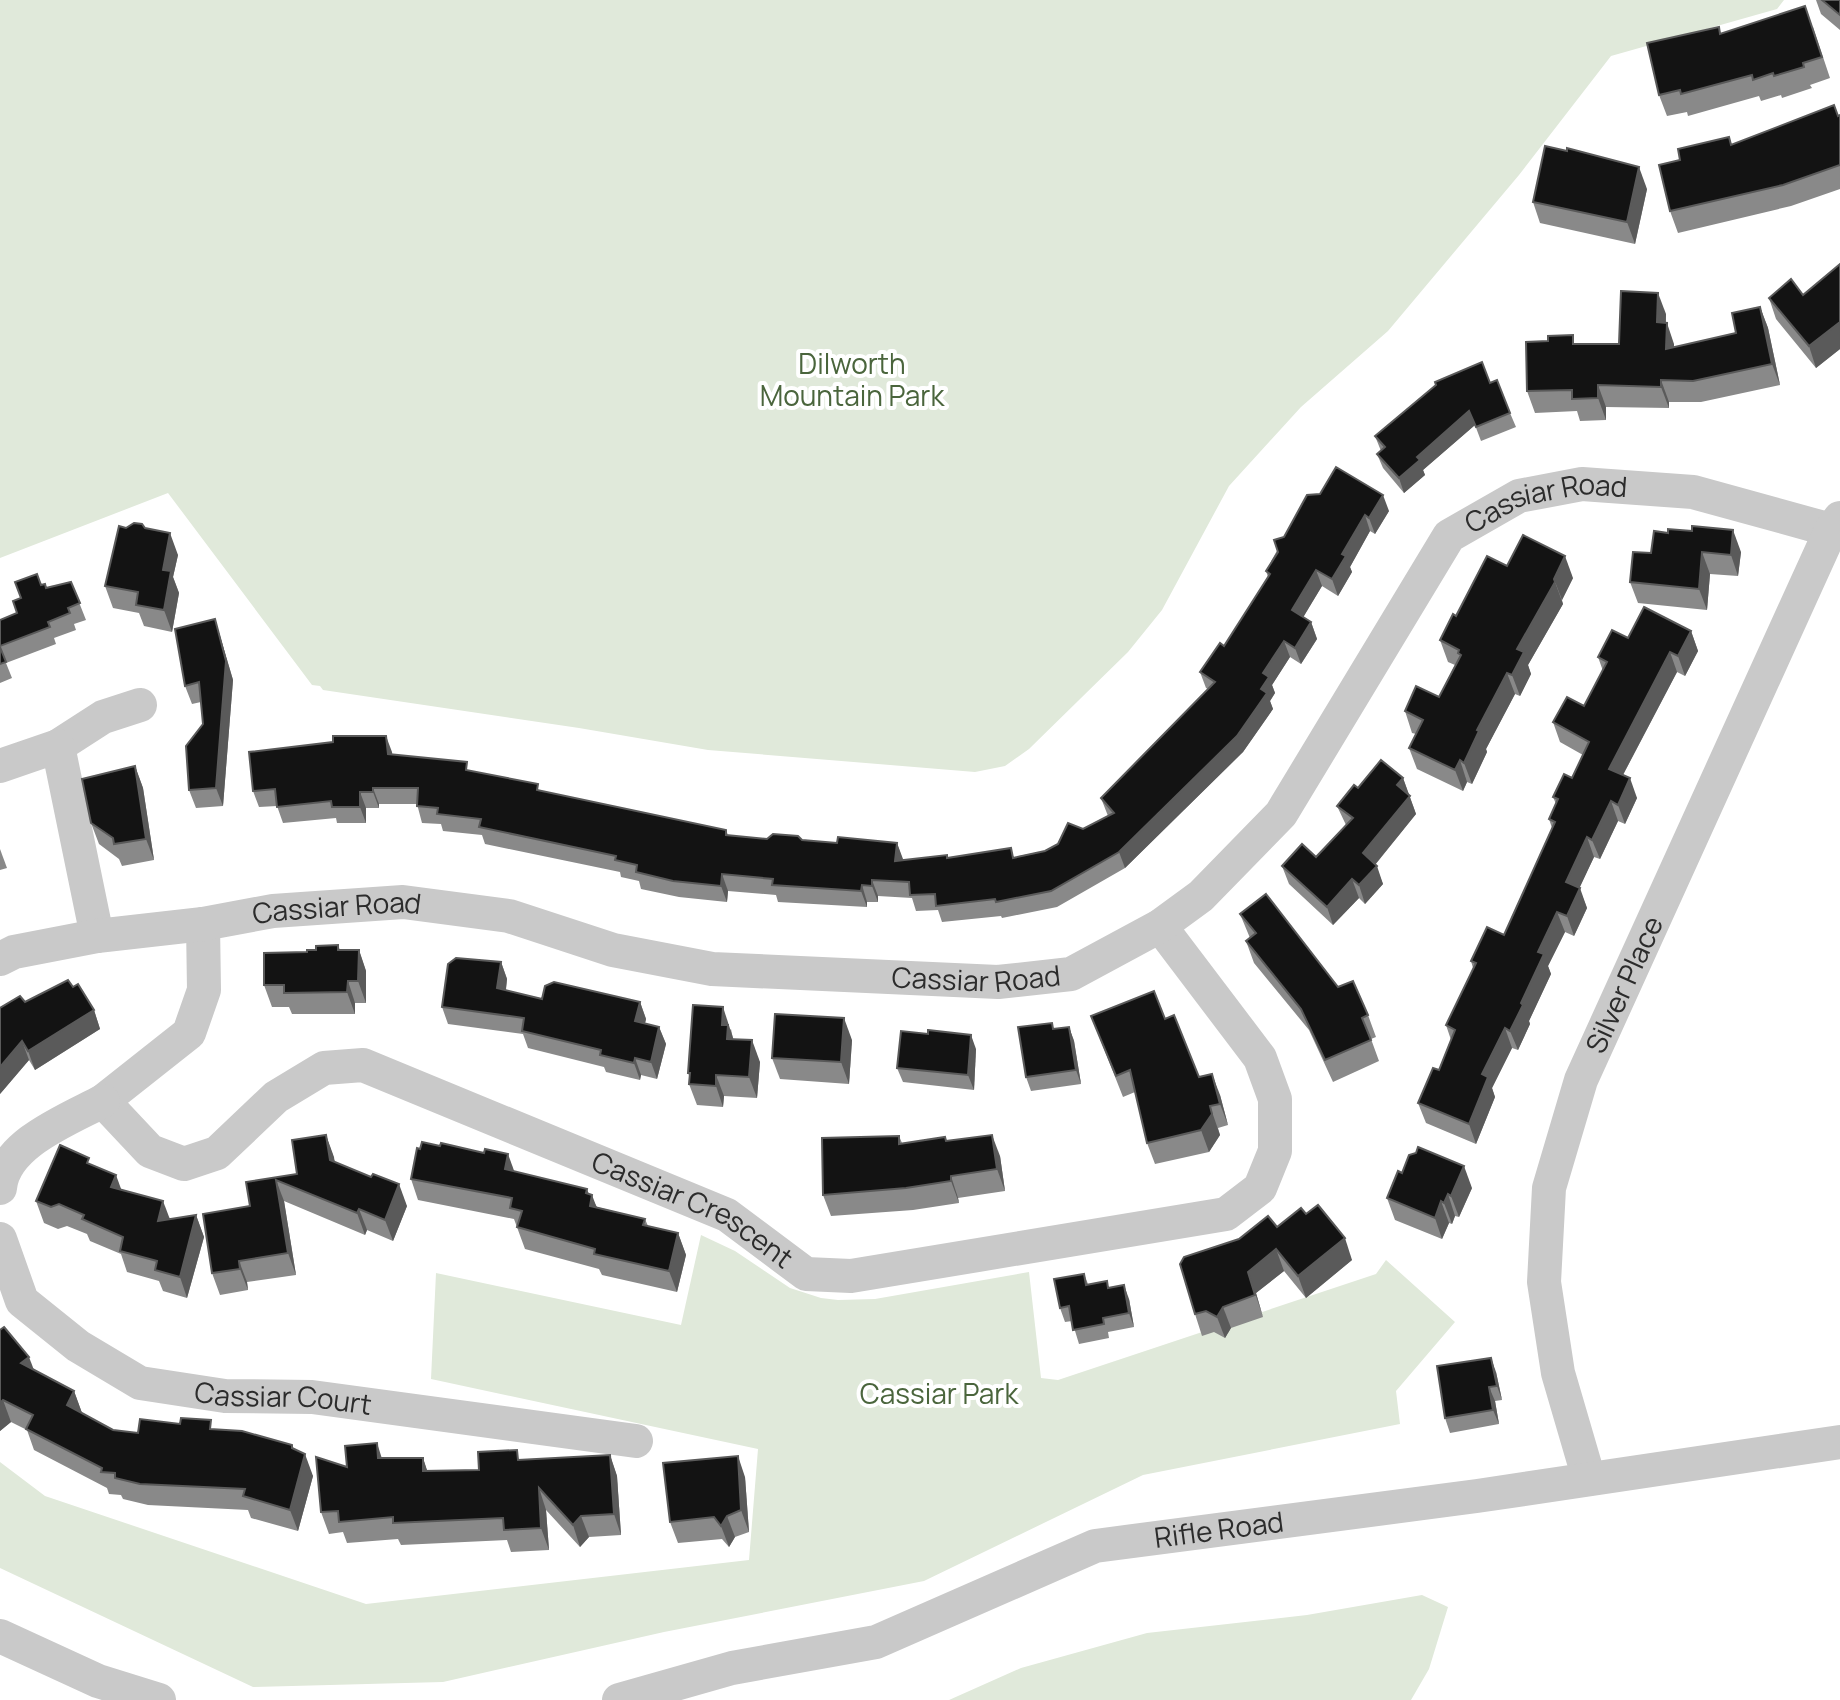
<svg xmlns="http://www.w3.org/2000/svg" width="1840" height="1700" viewBox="0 0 1840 1700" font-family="Manrope,sans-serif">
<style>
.green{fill:#e0e9da}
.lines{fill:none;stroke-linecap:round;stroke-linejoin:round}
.minor{stroke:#c9c9c9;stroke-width:34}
.wall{fill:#898989}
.shaded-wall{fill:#5a5a5a}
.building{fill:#131313;stroke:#5a5a5a;stroke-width:2}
.labels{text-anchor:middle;stroke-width:8;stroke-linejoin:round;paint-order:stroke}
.park-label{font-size:28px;fill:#4a653c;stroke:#fff}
.street-label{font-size:28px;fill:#2c2c2c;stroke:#fff}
</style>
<rect width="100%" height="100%" fill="#fff"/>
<!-- green -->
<g class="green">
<polygon points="0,0 1784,0 1777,9 1611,56 1519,175 1388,331 1301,407 1229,486 1162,610 1128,652 1029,749 1005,766 975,772 708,750 579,728 323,690 320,686 312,685 168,493 0,558"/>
<polygon points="701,1235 735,1251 790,1288 821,1298 838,1300 875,1299 1029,1272 1041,1378 1058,1380 1376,1274 1386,1260 1455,1322 1396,1391 1400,1424 1143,1475 924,1581 664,1632 443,1682 253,1687 0,1568 0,1462 45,1496 366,1604 749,1560 758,1449 431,1379 436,1273 681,1325"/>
<polygon points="1422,1595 1448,1607 1429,1669 1411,1700 949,1700 1021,1668 1147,1633 1307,1615"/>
</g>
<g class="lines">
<!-- minor -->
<g class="minor">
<polyline points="58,746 103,717 140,705"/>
<polyline points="0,766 58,746 97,936"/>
<path id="s1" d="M203 924 204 990 189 1033 103 1101 150 1151 184 1164 217 1153 276 1097 324 1068 363 1065 727 1215 806 1274 851 1276 1226 1214 1260 1188 1275 1151V1099L1260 1058 1160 926"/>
<path id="s2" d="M0 959 14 952 97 936 203 924 273 911 403 902 509 916 613 950 712 969 998 982 1071 974 1160 926 1201 896 1281 814 1449 536 1519 496 1582 484 1693 492 1831 530"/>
<path d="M0 1188C4 1144 67 1120 103 1101"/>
<path id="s3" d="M0 1239 22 1301 78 1346 140 1383 225 1396 312 1397 636 1441"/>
<path id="s4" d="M1589 1479 1558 1373 1544 1282 1549 1188 1581 1080 1831 530 1840 518"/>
<polyline points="0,1636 98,1681 159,1700"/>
<path id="s5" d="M619 1700 732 1668 876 1642 1095 1546 1477 1496 1840 1442"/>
</g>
</g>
<!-- wall -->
<g class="wall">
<polygon points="1816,0 1840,0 1840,30 1821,14"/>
<polygon points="1719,27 1721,34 1813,27 1830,78 1810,85 1812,88 1782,98 1781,95 1761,101 1759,96 1688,116 1687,112 1667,116 1659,95"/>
<polygon points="1840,115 1840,189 1791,206 1678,233 1670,211 1680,160 1729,137 1732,145"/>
<polygon points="1647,189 1635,244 1540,223 1533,202"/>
<polygon points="1840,264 1840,349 1816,368 1776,319 1769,298 1803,295"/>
<polygon points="1760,307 1768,328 1780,385 1701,402 1669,402 1669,408 1606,407 1606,420 1580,421 1577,411 1535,413 1527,391 1548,341 1576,344 1619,344 1666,314 1666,323 1674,347 1736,333"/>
<polygon points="1490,383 1510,413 1516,427 1481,441 1475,425 1423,470 1425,475 1404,493 1383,468 1377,454 1381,451 1375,436"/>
<polygon points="1307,495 1389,511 1375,534 1370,531 1350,567 1352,572 1338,596 1322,586 1303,617 1311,622 1317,639 1301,664 1290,657 1272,685 1275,693 1270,701 1273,709 1243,752 1125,868 1057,907 1002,918 1001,916 942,922 938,910 916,911 912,898 878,896 878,902 867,902 867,907 778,902 776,895 728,891 727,902 679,897 641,889 639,881 621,877 620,872 485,844 482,835 443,831 441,824 422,823 417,804 379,804 379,808 366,808 366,823 337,823 336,818 283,823 277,806 259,807 253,791 392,752 392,755 471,771 541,791 726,830 728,835 767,839 837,843 897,843 903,861 947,855 948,858 1014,857 1045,851 1108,816 1101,798 1208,689 1206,688 1200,672 1224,646 1268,577 1266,571"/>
<polygon points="126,528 145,528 178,555 173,577 179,593 172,632 144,626 139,613 113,608 105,586"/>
<polygon points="1741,552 1738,576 1710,574 1707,610 1638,603 1630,582 1651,553"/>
<polygon points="1507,566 1573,578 1562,600 1563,604 1528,665 1531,674 1520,696 1515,694 1486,749 1487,752 1472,784 1467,782 1463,791 1417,769 1409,748 1416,734 1412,733 1405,711 1439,697 1455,665 1448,662 1440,640 1456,616"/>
<polygon points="71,582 86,620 74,624 76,630 54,638 56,644 6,663 12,678 0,683 0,620 17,613 21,598 41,585 46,588"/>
<polygon points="215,619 233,680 223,806 196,808 189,790 203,724 201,702 192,704 185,686"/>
<polygon points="1691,631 1698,651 1685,676 1677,672 1623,775 1637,798 1625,824 1618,821 1600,859 1594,857 1579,888 1587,908 1574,936 1565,932 1548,966 1551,974 1529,1021 1530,1024 1518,1050 1512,1048 1492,1088 1495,1097 1476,1144 1426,1123 1418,1103 1439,1070 1451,1040 1446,1025 1473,968 1471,961 1504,935 1552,828 1549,819 1556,804 1553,797 1572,778 1583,755 1560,742 1553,722 1584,706 1603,671 1598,657 1628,638"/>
<polygon points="135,766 143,788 154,860 122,866 119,859 99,844 91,823"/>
<polygon points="1403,778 1416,814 1375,865 1383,884 1365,904 1359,898 1333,925 1289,884 1282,866 1316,857 1346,825 1337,806 1358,788"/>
<polygon points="0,849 7,868 0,870"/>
<polygon points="1240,914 1338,987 1368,1015 1376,1037 1371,1039 1379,1061 1333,1082 1309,1030 1254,963 1246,941 1250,938"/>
<polygon points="338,945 340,950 359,950 366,971 366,1003 355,1003 355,1014 292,1014 289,1007 272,1007 264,985 307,952"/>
<polygon points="501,962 507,979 506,990 542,999 640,1002 646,1019 645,1024 659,1027 666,1044 657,1079 641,1075 640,1080 606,1072 604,1067 528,1048 523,1034 448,1024 442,1007"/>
<polygon points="73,987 94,1010 100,1029 35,1070 29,1060 0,1094 25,1002"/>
<polygon points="1091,1016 1165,1019 1199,1077 1220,1095 1228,1125 1218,1128 1220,1135 1209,1152 1155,1164 1147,1143 1135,1092 1123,1097"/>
<polygon points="1069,1027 1074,1041 1081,1084 1031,1091 1026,1077 1055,1029"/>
<polygon points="731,1029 733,1039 760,1062 757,1098 724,1096 723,1107 697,1105 689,1084 690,1078 688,1073"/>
<polygon points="852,1040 849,1084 780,1079 772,1058"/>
<polygon points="976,1049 974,1090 903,1082 897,1068"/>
<polygon points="326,1135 335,1162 407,1206 393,1241 367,1230 365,1235 284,1201 296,1275 247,1282 248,1290 220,1295 212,1273 250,1206 246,1182 297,1174"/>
<polygon points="899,1136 902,1143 947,1141 1000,1156 1005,1191 958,1198 959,1203 913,1210 831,1216 823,1195"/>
<polygon points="92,1165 121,1189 170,1219 196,1215 204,1237 187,1298 163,1291 159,1281 127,1272 121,1254 90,1241 87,1234 67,1226 58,1229 44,1223 36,1201"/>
<polygon points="515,1172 589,1194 597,1207 645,1219 648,1226 678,1233 686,1255 677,1292 602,1275 599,1269 525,1249 514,1219 418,1200 411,1179"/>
<polygon points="1472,1188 1459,1217 1455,1216 1452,1224 1449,1223 1442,1239 1395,1220 1387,1198"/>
<polygon points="1306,1214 1352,1260 1306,1298 1284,1271 1256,1293 1263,1317 1231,1328 1225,1338 1214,1332 1202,1336 1195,1314 1277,1227"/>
<polygon points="1084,1274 1088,1284 1109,1288 1129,1299 1134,1327 1108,1332 1109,1338 1079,1344 1072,1321 1065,1322 1060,1308"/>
<polygon points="0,1330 34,1370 74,1391 82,1413 113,1430 138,1433 214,1429 292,1445 294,1449 313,1476 298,1531 251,1518 248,1510 148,1505 123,1499 121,1495 109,1494 107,1488 34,1450 27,1430 11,1422 0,1431"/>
<polygon points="1496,1372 1502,1400 1495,1401 1499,1424 1450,1433 1445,1418"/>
<polygon points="610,1455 617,1476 621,1535 589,1537 580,1547 546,1510 549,1550 511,1552 507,1540 401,1545 398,1539 347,1543 343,1532 329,1534 321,1512 347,1467 382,1458 423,1458 427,1471 479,1470 521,1460"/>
<polygon points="745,1477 749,1532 735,1537 729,1547 722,1539 678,1543 670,1522"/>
</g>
<!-- shaded-wall -->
<g class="shaded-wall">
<polygon points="1639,167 1647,189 1635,244 1627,222"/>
<polygon points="1658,293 1666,314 1665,344 1657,322"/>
<polygon points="1760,307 1768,328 1780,385 1772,364"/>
<polygon points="1840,322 1840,349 1816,368 1809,346"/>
<polygon points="1667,323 1674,344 1674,370 1666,349"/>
<polygon points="1661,380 1669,402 1669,408 1661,387"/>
<polygon points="1598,385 1606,407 1606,420 1598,398"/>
<polygon points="1469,411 1475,425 1423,470 1425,475 1404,493 1399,478 1417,457"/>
<polygon points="1383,495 1389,511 1375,534 1369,518"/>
<polygon points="1365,515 1370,531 1350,567 1352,572 1338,596 1332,579 1342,554"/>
<polygon points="1733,530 1741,552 1738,576 1731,555"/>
<polygon points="170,533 178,555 173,577 179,593 172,632 164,610 163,570"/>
<polygon points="1702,552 1710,574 1707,610 1699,589"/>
<polygon points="1565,556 1573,578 1562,600 1554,579"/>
<polygon points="1316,570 1322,586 1298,626 1292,610"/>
<polygon points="1555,582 1563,604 1528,665 1531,674 1520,696 1512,675 1517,649"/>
<polygon points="215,619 233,680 223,806 216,788"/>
<polygon points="1311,622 1317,639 1301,664 1295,648"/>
<polygon points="1691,631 1698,651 1685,676 1678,656"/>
<polygon points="1284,641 1290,657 1272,685 1275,693 1270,701 1273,709 1243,752 1125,868 1119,852 1261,689 1263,673"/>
<polygon points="1670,652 1677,672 1616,788 1609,769"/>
<polygon points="1507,673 1515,694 1486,749 1487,752 1472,784 1464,763 1477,730"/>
<polygon points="386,736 392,752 394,771 388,754"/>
<polygon points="1460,760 1467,782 1463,791 1455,770"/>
<polygon points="135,766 143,788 154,860 146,839"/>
<polygon points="1403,778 1416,814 1369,872 1363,853 1397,785"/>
<polygon points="1630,778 1637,798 1625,824 1618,805"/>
<polygon points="373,788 379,804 379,808 373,792"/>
<polygon points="360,792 366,808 366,823 360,807"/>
<polygon points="1611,801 1618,821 1600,859 1592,840"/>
<polygon points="1587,837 1594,857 1573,902 1566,882"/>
<polygon points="897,843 903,859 901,878 895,861"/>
<polygon points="1377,866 1383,884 1365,904 1359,885"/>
<polygon points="722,874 728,891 727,902 721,886"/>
<polygon points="1352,879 1359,898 1333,925 1327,907"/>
<polygon points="872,880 878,896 878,902 872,886"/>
<polygon points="862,885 867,902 867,907 861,891"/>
<polygon points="1580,888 1587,908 1574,936 1567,916"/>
<polygon points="1557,912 1565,932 1548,966 1551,974 1529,1021 1530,1024 1518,1050 1510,1031 1538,952"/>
<polygon points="359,950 366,971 366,1003 358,981"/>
<polygon points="501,962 507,979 504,1005 497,988"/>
<polygon points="348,981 355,1003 355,1014 347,992"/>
<polygon points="640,1002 646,1019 641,1038 635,1021"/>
<polygon points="723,1007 736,1047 735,1060 722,1025"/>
<polygon points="94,1010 100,1029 35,1070 28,1051"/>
<polygon points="844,1018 852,1040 849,1084 841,1062"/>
<polygon points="659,1027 666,1044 657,1079 651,1062"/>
<polygon points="1069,1027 1074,1041 1081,1084 1076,1070"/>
<polygon points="1505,1028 1512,1048 1492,1088 1495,1097 1476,1144 1469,1124 1482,1074"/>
<polygon points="971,1035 976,1049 974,1090 968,1075"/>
<polygon points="752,1040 760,1062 757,1098 749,1077"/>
<polygon points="22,1041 29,1060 0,1094 0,1067"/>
<polygon points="635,1058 641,1075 640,1080 634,1063"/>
<polygon points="1212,1074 1220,1095 1228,1125 1220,1104"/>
<polygon points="716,1075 724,1096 723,1107 716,1086"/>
<polygon points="1210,1106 1220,1135 1209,1152 1201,1130"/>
<polygon points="326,1135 334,1157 337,1182 330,1160"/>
<polygon points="992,1135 1000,1156 1005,1191 997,1169"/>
<polygon points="508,1154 516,1176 505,1169"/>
<polygon points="1464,1166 1472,1188 1459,1217 1451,1196"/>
<polygon points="116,1175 124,1197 111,1187"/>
<polygon points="951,1176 958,1198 959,1203 951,1181"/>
<polygon points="276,1180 284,1201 296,1275 288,1253"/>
<polygon points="399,1184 407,1206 393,1241 385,1220"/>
<polygon points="587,1189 591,1200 592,1195 600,1216 597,1227 586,1193"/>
<polygon points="1448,1194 1455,1216 1452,1224 1444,1203"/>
<polygon points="163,1201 171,1222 158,1221"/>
<polygon points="1441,1201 1449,1223 1442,1239 1435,1218"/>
<polygon points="359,1209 367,1230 365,1235 357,1213"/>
<polygon points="196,1215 204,1237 187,1298 180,1277"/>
<polygon points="678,1233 686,1255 677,1292 669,1271"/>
<polygon points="1345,1238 1352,1260 1306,1298 1298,1276"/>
<polygon points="1276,1249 1284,1271 1256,1293 1263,1317 1248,1272"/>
<polygon points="239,1261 247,1282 248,1290 240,1269"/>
<polygon points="1124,1285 1129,1299 1134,1327 1129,1313"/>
<polygon points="1223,1307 1231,1328 1225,1338 1217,1317"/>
<polygon points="29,1357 37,1378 21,1363"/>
<polygon points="1491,1358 1496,1372 1502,1400 1497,1386"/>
<polygon points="1489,1387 1495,1401 1499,1424 1493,1410"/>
<polygon points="74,1391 82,1413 67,1405"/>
<polygon points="3,1400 11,1422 0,1431 0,1403"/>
<polygon points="377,1443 384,1465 378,1458"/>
<polygon points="305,1454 313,1476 298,1531 290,1510"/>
<polygon points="610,1455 617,1476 621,1535 614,1514"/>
<polygon points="738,1456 745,1477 749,1532 741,1510"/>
<polygon points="423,1458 430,1479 423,1471"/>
<polygon points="539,1488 546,1510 549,1550 541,1528"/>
<polygon points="581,1516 589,1537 580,1547 573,1525"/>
<polygon points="727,1516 735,1537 729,1547 721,1526"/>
</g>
<!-- building -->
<g class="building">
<polygon points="1822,0 1840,0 1840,15"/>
<polygon points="1805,6 1822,57 1803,63 1804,67 1774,76 1773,73 1753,80 1752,75 1681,94 1680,90 1659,95 1647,43 1719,27 1720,34"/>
<polygon points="1834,105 1838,116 1840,115 1840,165 1783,185 1670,211 1659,165 1680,160 1678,149 1729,137 1731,145"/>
<polygon points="1545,146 1567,151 1567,148 1639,167 1627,222 1533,202"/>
<polygon points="1840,264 1840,322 1809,346 1769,298 1791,279 1803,295"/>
<polygon points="1621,291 1658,293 1657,322 1667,323 1666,349 1736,333 1732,313 1760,307 1772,364 1693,381 1661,380 1661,387 1598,385 1598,398 1572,399 1572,390 1527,391 1526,342 1548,341 1548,336 1573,335 1573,344 1619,344"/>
<polygon points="1482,362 1490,383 1497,380 1510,413 1476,427 1469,411 1417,457 1420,460 1399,478 1377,454 1385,447 1375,436 1436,385 1435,382"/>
<polygon points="1336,467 1383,495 1369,518 1365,515 1342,554 1346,556 1332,579 1316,570 1292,610 1311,622 1295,648 1284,641 1263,673 1269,677 1261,689 1267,693 1237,736 1119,852 1051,891 996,902 995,899 936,906 935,894 910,895 909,882 872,880 872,886 862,885 861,891 772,885 773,879 722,874 721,886 673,881 636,872 637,865 615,860 616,856 479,827 481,819 437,814 438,808 417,806 418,788 373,788 373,792 360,792 360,807 332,807 331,801 277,807 275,789 253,791 249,752 333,742 333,736 386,736 388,754 467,762 466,770 538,784 537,790 726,830 726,835 767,839 773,834 798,836 802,840 837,843 838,837 897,843 895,861 947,855 947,858 1011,848 1013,858 1045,851 1058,844 1068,823 1083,829 1114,813 1101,798 1215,682 1200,672 1220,643 1224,646 1270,574 1266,571 1278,552 1274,540 1284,537 1307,495 1320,494"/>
<polygon points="134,523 142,524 145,528 170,533 163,570 171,571 164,610 136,605 138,592 105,586 119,526 126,528"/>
<polygon points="1692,526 1733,530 1731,555 1702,552 1699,589 1630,582 1633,552 1651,553 1654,531 1668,533 1668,529 1692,531"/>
<polygon points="1523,535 1565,556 1554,579 1555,582 1517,649 1524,652 1512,675 1507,673 1477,730 1479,731 1464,763 1460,760 1455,770 1409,748 1423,720 1405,711 1416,686 1439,697 1461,655 1458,653 1459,650 1440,640 1453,614 1456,616 1487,556 1507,566"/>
<polygon points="37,574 41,585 45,584 46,588 71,582 80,603 68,608 70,613 48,622 50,627 0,646 0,620 17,613 13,601 21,598 15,582"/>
<polygon points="1644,607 1691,631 1678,656 1670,652 1609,769 1630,778 1618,805 1611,801 1592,840 1587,837 1566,882 1580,888 1567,916 1557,912 1538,952 1544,954 1521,1003 1523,1005 1510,1031 1505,1028 1482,1074 1488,1077 1469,1124 1418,1103 1433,1068 1439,1070 1455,1030 1446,1025 1476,963 1471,961 1487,927 1504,935 1555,822 1549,819 1558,799 1553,797 1564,774 1572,778 1589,742 1553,722 1567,697 1584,706 1607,662 1598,657 1612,630 1628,638"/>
<polygon points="215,619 226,661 216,788 189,790 186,746 203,724 199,682 185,686 175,629"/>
<polygon points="0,647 6,662 0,664"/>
<polygon points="1381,760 1403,778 1397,785 1410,796 1363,853 1377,866 1359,885 1352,879 1327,907 1282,866 1302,844 1316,857 1353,818 1337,806 1354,785 1358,788"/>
<polygon points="135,766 146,839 114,844 113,838 91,823 82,779"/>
<polygon points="1266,894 1338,987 1353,981 1368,1015 1362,1018 1371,1040 1325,1060 1301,1009 1246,941 1256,933 1240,914"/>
<polygon points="338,945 338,950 359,950 358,981 348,981 347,992 284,993 284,985 264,985 264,953 307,952 307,950 316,950 316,946"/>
<polygon points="456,958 501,962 497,988 542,999 545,986 554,982 640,1002 635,1021 659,1027 651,1062 635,1058 634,1063 600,1055 601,1050 522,1031 524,1018 442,1007 448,964"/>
<polygon points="68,980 73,987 78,984 94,1010 28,1051 22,1041 0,1067 0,1008 20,996 25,1002"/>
<polygon points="1154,991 1165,1019 1174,1015 1199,1077 1212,1074 1220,1104 1210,1106 1212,1114 1201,1130 1147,1143 1130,1070 1116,1076 1091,1016"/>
<polygon points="693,1005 723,1007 722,1025 728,1025 727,1039 752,1040 749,1077 716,1075 716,1086 689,1084 690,1073 688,1073"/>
<polygon points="775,1014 844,1018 841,1062 772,1058"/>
<polygon points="1052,1023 1053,1029 1069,1027 1076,1070 1026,1077 1018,1027"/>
<polygon points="928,1030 971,1035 968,1075 897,1068 901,1031 928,1034"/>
<polygon points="326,1135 330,1160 371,1177 373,1174 399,1184 385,1220 359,1209 357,1213 276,1180 288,1253 239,1261 240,1269 212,1273 203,1214 250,1206 246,1182 297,1174 292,1140"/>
<polygon points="992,1135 997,1169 951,1176 951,1181 906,1188 823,1195 822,1138 899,1136 899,1144 945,1137 946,1141"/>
<polygon points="422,1142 440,1146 441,1143 484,1153 485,1149 508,1154 505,1169 587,1189 586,1193 592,1195 590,1206 645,1219 643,1225 678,1233 669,1271 594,1254 595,1249 517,1227 522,1211 510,1208 512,1198 411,1179 417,1148 420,1149"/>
<polygon points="60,1145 89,1158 87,1163 116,1175 111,1187 163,1201 158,1221 196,1215 180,1277 155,1270 157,1261 120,1251 123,1237 82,1219 84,1215 59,1204 51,1207 36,1201"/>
<polygon points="1418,1147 1464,1166 1451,1196 1448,1194 1444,1203 1441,1201 1435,1218 1387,1198 1398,1171 1402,1173 1409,1155 1416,1153"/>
<polygon points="1318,1205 1345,1238 1298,1276 1276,1249 1248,1272 1255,1295 1223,1307 1217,1317 1206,1311 1195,1314 1180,1264 1184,1257 1239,1239 1268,1216 1277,1227 1301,1208 1306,1214"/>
<polygon points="1084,1274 1086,1285 1107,1281 1108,1288 1124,1285 1129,1313 1103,1318 1104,1324 1073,1330 1069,1306 1060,1308 1054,1279"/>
<polygon points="4,1327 29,1357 21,1363 74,1391 67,1405 113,1430 138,1433 140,1419 180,1424 181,1418 211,1420 210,1429 242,1431 292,1445 292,1448 305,1454 290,1510 243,1496 245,1489 140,1484 115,1478 115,1473 101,1472 102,1468 26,1429 33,1415 3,1400 0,1403 0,1330"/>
<polygon points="1491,1358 1497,1386 1489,1387 1493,1410 1445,1418 1437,1366"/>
<polygon points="377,1443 378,1458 423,1458 423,1471 479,1470 478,1452 517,1450 518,1460 610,1455 614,1514 581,1516 573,1525 539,1488 541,1528 504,1530 503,1518 393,1523 393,1517 339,1522 338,1511 321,1512 316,1457 347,1467 345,1446"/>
<polygon points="738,1456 741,1510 727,1516 721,1526 714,1517 670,1522 663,1463"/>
</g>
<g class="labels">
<!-- park labels -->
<g class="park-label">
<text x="852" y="374">Dilworth<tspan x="852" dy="32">Mountain Park</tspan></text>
<text x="939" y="1404">Cassiar Park</text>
</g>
<!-- street labels -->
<g class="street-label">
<text dy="10" stroke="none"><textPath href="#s2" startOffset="1782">Cassiar Road</textPath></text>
<text dy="10" stroke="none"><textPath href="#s2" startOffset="342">Cassiar Road</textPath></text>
<text dy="10" stroke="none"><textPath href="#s2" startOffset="990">Cassiar Road</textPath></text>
<text dy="10" stroke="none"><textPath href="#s4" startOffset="514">Silver Place</textPath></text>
<text dy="10" stroke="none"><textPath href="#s1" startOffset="898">Cassiar Crescent</textPath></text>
<text dy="10" stroke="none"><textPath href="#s3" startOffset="354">Cassiar Court</textPath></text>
<text dy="10" stroke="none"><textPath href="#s5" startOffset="628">Rifle Road</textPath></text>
</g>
</g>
</svg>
